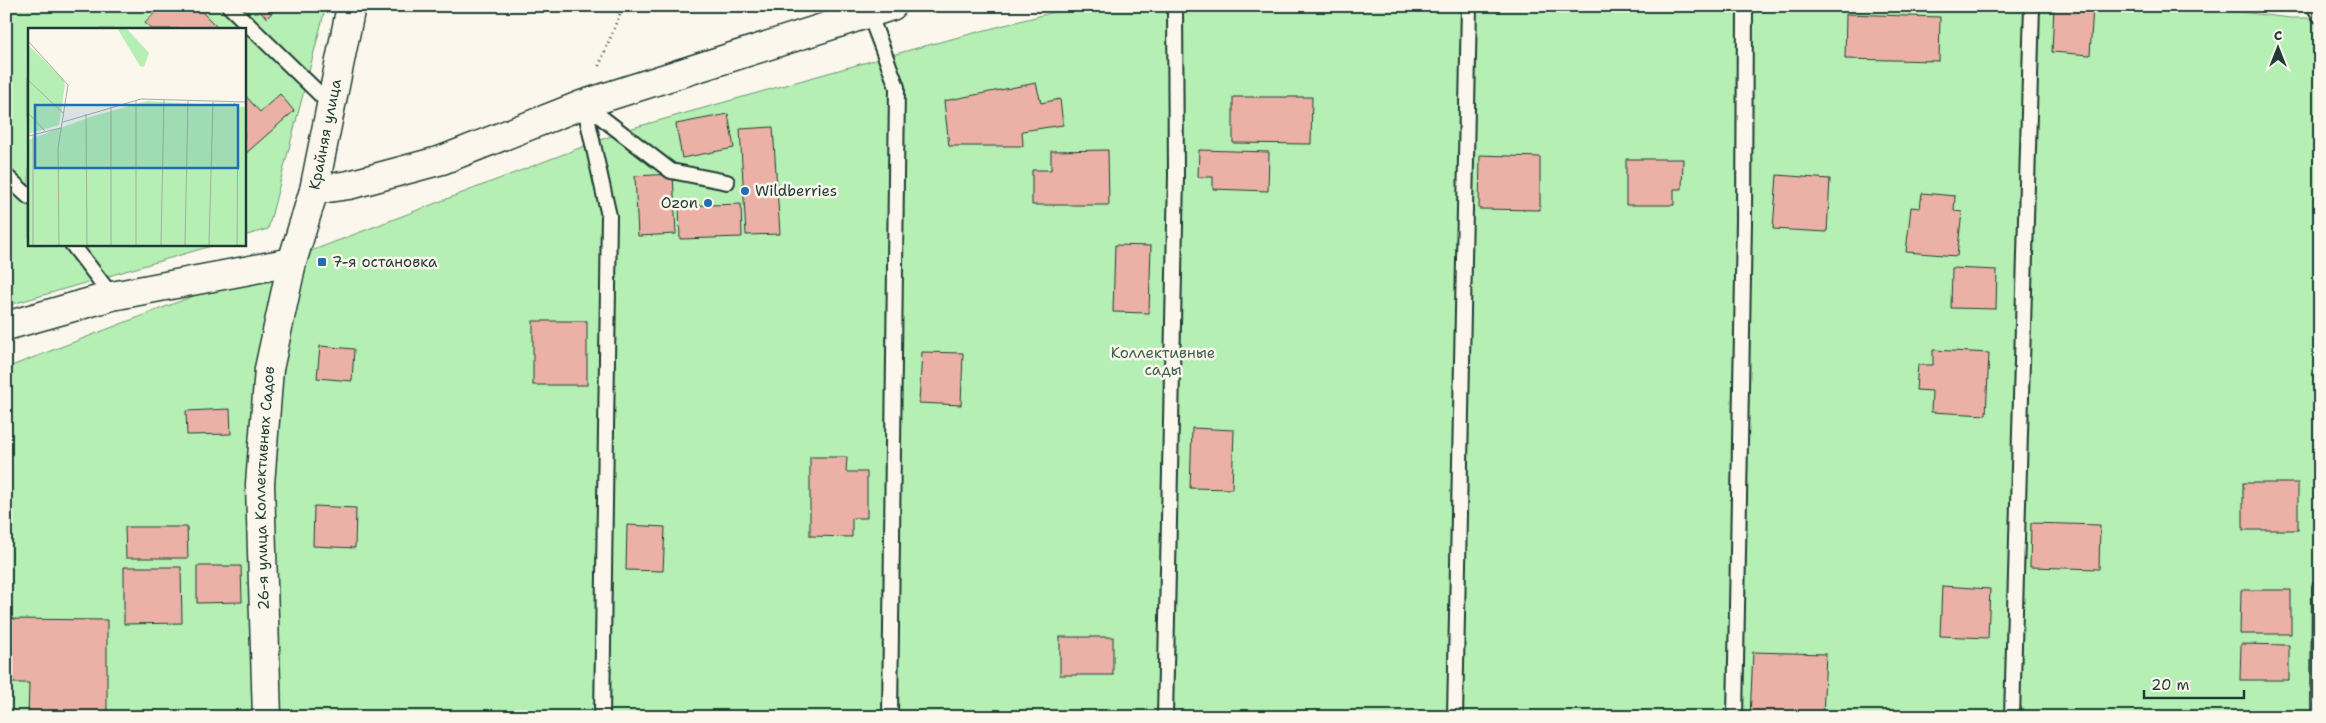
<svg xmlns="http://www.w3.org/2000/svg" width="2326" height="723" viewBox="0 0 2326 723" font-family="'Shantell Sans',sans-serif">
<style>
.green{fill:#b5efb3;stroke:#6a9674}
.building{fill:#ebb1a6;stroke:#1f3d34}
.lines{fill:none;stroke-linecap:round;stroke-linejoin:round}
.lane-casing{stroke:#1f3d34;stroke-width:18}
.secondary-casing{stroke:#1f3d34;stroke-width:31}
.path{stroke:#1f3d34;stroke-width:3;stroke-dasharray:1 4;stroke-linecap:butt}
.lane{stroke:#fbf7ec;stroke-width:14}
.secondary{stroke:#fbf7ec;stroke-width:28}
.poi-dot{fill:#1f6fb2;stroke:#fbf7ec;stroke-width:2}
.labels{text-anchor:middle;stroke-width:5;stroke-linejoin:round;paint-order:stroke}
.street-label{font-size:15px;fill:#1f3d34;stroke:#fbf7ec}
.poi-label{font-size:15px;fill:#1f3d34;stroke:#fbf7ec;text-anchor:start}
.park-label{font-size:15px;fill:#3d614d;stroke:#fbf7ec}
.inset-road{fill:none;stroke:#a3ada2;stroke-width:1}
.view{fill:#1f6fb2;fill-opacity:0.15;stroke:#1f6fb2;stroke-width:2.5}
.inset-edge{fill:none;stroke:#1f3d34;stroke-width:2.5}
</style>
<rect width="100%" height="100%" fill="#fbf7ec"/>
<filter id="ink" filterUnits="userSpaceOnUse"><feTurbulence type="fractalNoise" baseFrequency=".02" numOctaves="2"/><feDisplacementMap in="SourceGraphic" scale="10" xChannelSelector="R" yChannelSelector="G"/><feConvolveMatrix kernelMatrix="1 2 1 2 8 2 1 2 1" color-interpolation-filters="sRGB"/></filter>
<g filter="url(#ink)">
<!-- green -->
<g class="green">
<polygon points="6,6 326,6 268,229 244,236 244,29 29,29 29,244 218,244 6,306"/>
<polygon points="1077,6 2190,6 2290,18 2320,18 2320,717 6,717 6,368 629,129 917,48"/>
</g>
<!-- building -->
<g class="building">
<polygon points="161,6 196,6 216,26 213,29 152,29 145,23"/>
<polygon points="254,6 278,6 267,18"/>
<polygon points="2054,6 2093,6 2090,55 2052,52"/>
<polygon points="1846,14 1940,17 1939,61 1845,59"/>
<polygon points="1036,83 1041,103 1060,99 1063,125 1022,131 1023,146 949,146 944,101"/>
<polygon points="244,94 260,112 280,94 294,111 244,155"/>
<polygon points="1233,97 1312,97 1311,144 1233,143"/>
<polygon points="728,114 734,148 682,158 676,124"/>
<polygon points="773,127 780,234 746,235 740,129"/>
<polygon points="1108,150 1109,205 1032,205 1032,170 1051,170 1051,151"/>
<polygon points="1199,150 1269,152 1268,191 1213,189 1213,177 1198,177"/>
<polygon points="1480,155 1540,157 1540,210 1479,209"/>
<polygon points="1626,159 1683,159 1682,189 1674,189 1674,205 1626,205"/>
<polygon points="673,174 676,234 638,236 635,176"/>
<polygon points="1777,175 1830,179 1827,232 1773,229"/>
<polygon points="1922,193 1955,196 1954,211 1962,212 1957,256 1906,252 1911,207 1920,208"/>
<polygon points="741,204 742,237 680,239 679,206"/>
<polygon points="1115,245 1151,246 1149,313 1113,312"/>
<polygon points="1952,268 1997,270 1996,309 1951,308"/>
<rect x="533" y="321" width="54" height="64"/>
<polygon points="320,346 354,349 352,381 317,378"/>
<polygon points="1933,350 1989,353 1986,415 1931,412 1932,391 1916,390 1918,365 1933,365"/>
<polygon points="922,352 963,353 961,405 919,403"/>
<polygon points="230,409 231,434 187,435 186,411"/>
<polygon points="1192,428 1234,430 1232,489 1190,488"/>
<polygon points="810,457 847,457 846,472 867,472 867,518 852,518 852,537 810,536"/>
<rect x="2243" y="483" width="55" height="47"/>
<polygon points="314,506 356,508 355,548 313,546"/>
<polygon points="2031,523 2100,525 2099,569 2030,567"/>
<polygon points="627,525 665,527 663,571 626,570"/>
<polygon points="125,527 187,527 188,558 126,558"/>
<polygon points="197,566 241,566 242,602 197,603"/>
<polygon points="124,567 181,567 182,623 124,624"/>
<polygon points="1942,586 1990,589 1988,638 1940,636"/>
<polygon points="2241,590 2291,590 2291,634 2240,634"/>
<polygon points="6,619 107,620 107,717 28,717 29,683 6,683"/>
<rect x="1060" y="637" width="53" height="38"/>
<polygon points="2241,644 2289,645 2289,680 2240,680"/>
<polygon points="1753,652 1826,654 1823,717 1750,717"/>
</g>
<g class="lines">
<defs>
<g id="lane">
<polyline points="229,6 331,105"/>
<polyline points="2314,6 2320,16"/>
<polyline points="869,13 897,87 890,717"/>
<polyline points="584,104 609,216 602,717"/>
<polyline points="584,104 671,171 727,182"/>
<polyline points="6,176 29,197"/>
<polyline points="72,244 112,296"/>
<polyline points="1165,717 1176,175 1175,6"/>
<polyline points="1455,717 1469,6"/>
<polyline points="1735,717 1744,222 1745,6"/>
<polyline points="2012,717 2032,6"/>
<polyline points="2319,717 2320,587"/>
</g>
<g id="secondary">
<polyline points="314,190 349,185 442,160 584,104 892,6"/>
<polyline points="6,326 112,296 292,262"/>
<path id="s1" d="M267 717 260 484 269 369 292 262 314 190 351 6"/>
</g>
</defs>
<!-- lane casing -->
<use href="#lane" class="lane-casing"/>
<!-- secondary casing -->
<use href="#secondary" class="secondary-casing"/>
<!-- path -->
<polyline class="path" points="599,66 623,6"/>
<!-- lane -->
<use href="#lane" class="lane"/>
<!-- secondary -->
<use href="#secondary" class="secondary"/>
</g>
</g>
<!-- markers -->
<g class="poi-dot">
<circle cx="745" cy="191" r="5"/>
<circle cx="708" cy="203" r="5"/>
<rect x="317" y="257" width="10" height="10" rx="2.5"/>
</g>
<g class="labels">
<!-- street labels -->
<g class="street-label">
<text dy="5" stroke="none"><textPath href="#s1" startOffset="590">Крайняя улица</textPath></text>
<text dy="5" stroke="none"><textPath href="#s1" startOffset="229">26-я улица Коллективных Садов</textPath></text>
</g>
<!-- poi labels -->
<g class="poi-label">
<text x="755" y="196">Wildberries</text>
<text x="698" y="208" text-anchor="end">Ozon</text>
<text x="332" y="267">7-я остановка</text>
</g>
<!-- park labels -->
<g class="park-label">
<text x="1163" y="358">Коллективные<tspan x="1163" dy="17">сады</tspan></text>
</g>
</g>
<!-- overview -->
<g transform="translate(28 28)">
<rect width="218" height="218" fill="#fbf7ec"/>
<path d="M89 0H98L121 25 116 39 112 38ZM0 17 35 51 37 57 31 97 0 106ZM119 73 217 79V217H0V112L62 89Z" fill="#b5efb3"/>
<path class="inset-road" d="M0 13 40 57 30 120 31 217M0 52 36 86M206 75 210 80 209 217M83 79V217M0 85 17 103M58 86 59 217M35 94 113 71 218 74M0 108 33 100M5 217V107M108 217V72M133 217 136 72M157 217 160 73M181 217 185 74"/>
<path class="view" d="M7 77H210V140H7Z"/>
<rect width="218" height="218" class="inset-edge"/>
</g>
<!-- margin -->
<rect width="2326" height="723" fill="none" stroke="#fbf7ec" stroke-width="25"/>
<rect x="12" y="12" width="2301" height="698" fill="none" stroke="#1f3d34" stroke-width="2" filter="url(#ink)"/>
<!-- north arrow -->
<g transform="translate(2278 48)" stroke="#fbf7ec" stroke-width="4" paint-order="stroke">
<path d="M0-4L9 19L0 12L-9 19Z" fill="#1f3d34"/>
<text y="-8" font-size="14" font-weight="bold" text-anchor="middle" fill="#1f3d34">С</text>
</g>
<!-- scale -->
<path d="M2144 690v8h100v-8" fill="none" stroke="#1f3d34" stroke-width="2.5"/>
<text x="2151" y="690" font-size="15" fill="#1f3d34" stroke="#fbf7ec" stroke-width="4" paint-order="stroke">20 m</text>
</svg>
